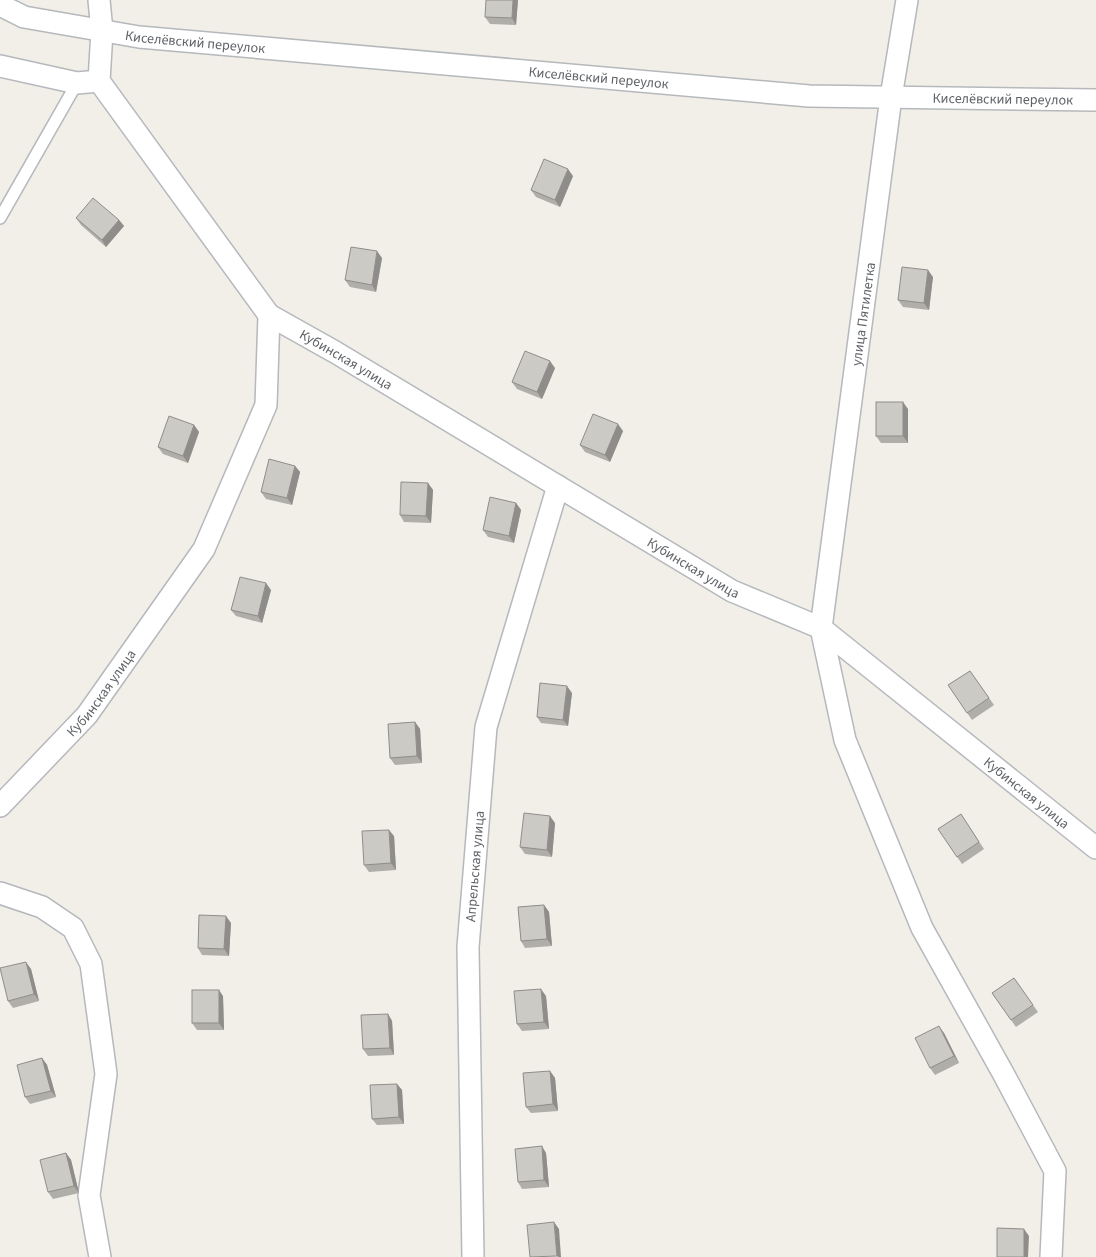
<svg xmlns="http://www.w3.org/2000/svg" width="1096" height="1257" viewBox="0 0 1096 1257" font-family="'Source Sans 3',sans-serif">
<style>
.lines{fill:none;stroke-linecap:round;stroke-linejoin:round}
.lane-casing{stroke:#b5b8bc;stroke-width:14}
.street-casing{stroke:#b5b8bc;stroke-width:24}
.lane{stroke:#fff;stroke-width:11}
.street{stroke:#fff;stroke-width:21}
.wall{fill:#afaea9}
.shaded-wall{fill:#8f8d8a}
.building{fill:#cccac5;stroke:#8f8d8a}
.labels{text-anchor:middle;stroke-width:4;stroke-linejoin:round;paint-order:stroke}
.street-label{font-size:14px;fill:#5f6368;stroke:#fff}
</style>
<rect width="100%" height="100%" fill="#f1efe8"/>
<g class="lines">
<defs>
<polyline id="lane" points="0,218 77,83"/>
<g id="street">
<polyline points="907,0 891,97 821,628 845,740 922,928 1003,1073 1055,1171 1051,1257"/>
<path id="s1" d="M0 5 24 17 139 37 809 96 1096 100"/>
<polyline points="0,66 77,83 99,81 102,31 99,0"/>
<path id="s2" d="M269 315 335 352 732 591 821 628 1096 848"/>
<path id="s3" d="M0 806 87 715 204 549 266 405 269 315 99 81"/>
<polyline points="0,893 42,907 73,928 91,964 106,1074 89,1195 100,1257"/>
<path id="s4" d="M473 1257 468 947 486 727 558 486"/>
</g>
</defs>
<!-- lane casing -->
<use href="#lane" class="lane-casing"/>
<!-- street casing -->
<use href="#street" class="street-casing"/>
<!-- lane -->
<use href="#lane" class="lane"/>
<!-- street -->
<use href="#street" class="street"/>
</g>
<!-- wall -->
<g class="wall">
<polygon points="518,0 516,25 490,24 485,17"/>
<polygon points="573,176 560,207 536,197 531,190"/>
<polygon points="76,218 119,220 124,226 106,247 81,225"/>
<polygon points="382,258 376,292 350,287 345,280"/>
<polygon points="933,277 929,310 903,307 898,300"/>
<polygon points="555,368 542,399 517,389 512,382"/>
<polygon points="908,409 908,443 881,443 876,436"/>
<polygon points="194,425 199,432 188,463 163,454 158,447"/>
<polygon points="623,431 610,462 585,452 580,445"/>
<polygon points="295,466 300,472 292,505 266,499 261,492"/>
<polygon points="428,483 433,490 431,523 404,522 400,515"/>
<polygon points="516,503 521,510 514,543 488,537 483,530"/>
<polygon points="271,590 262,623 236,616 231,610"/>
<polygon points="970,671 994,705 972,720 948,685"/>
<polygon points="572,693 568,726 541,723 537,717"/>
<polygon points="415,722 420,729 422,763 395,765 390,758"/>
<polygon points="961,814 984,849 962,864 938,829"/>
<polygon points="555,823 552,857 525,854 520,847"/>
<polygon points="394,836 396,870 369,872 364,865"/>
<polygon points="544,905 549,912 552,946 525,948 521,941"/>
<polygon points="231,923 229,956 202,955 198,948"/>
<polygon points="31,969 39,1001 13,1008 8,1001"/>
<polygon points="1014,978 1038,1012 1016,1027 992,993"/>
<polygon points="223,996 224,1030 197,1030 192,1023"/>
<polygon points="546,996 549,1029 522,1031 517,1024"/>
<polygon points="388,1014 392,1021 394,1055 368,1056 363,1049"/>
<polygon points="944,1033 959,1063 935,1075 930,1068"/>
<polygon points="42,1058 47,1065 56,1097 30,1104 25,1097"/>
<polygon points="550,1071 555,1078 558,1111 531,1113 526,1107"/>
<polygon points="397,1084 402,1090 404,1124 377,1125 372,1119"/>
<polygon points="66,1153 71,1160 79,1193 53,1199 48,1192"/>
<polygon points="546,1153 549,1187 522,1189 518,1182"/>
</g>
<!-- shaded-wall -->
<g class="shaded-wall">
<polygon points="513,0 518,0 516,25 512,18"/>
<polygon points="568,169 573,176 560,207 555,200"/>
<polygon points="119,220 124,226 106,247 102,240"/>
<polygon points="377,251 382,258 376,292 372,285"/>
<polygon points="928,270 933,277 929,310 924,303"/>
<polygon points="550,361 555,368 542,399 537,392"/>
<polygon points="903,402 908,409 908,443 903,436"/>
<polygon points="618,424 623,431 610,462 605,455"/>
<polygon points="194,425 199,432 188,463 183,456"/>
<polygon points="295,466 300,472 292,505 287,498"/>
<polygon points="428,483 433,490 431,523 426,516"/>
<polygon points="516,503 521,510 514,543 509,536"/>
<polygon points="266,583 271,590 262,623 258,616"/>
<polygon points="567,686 572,693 568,726 563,720"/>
<polygon points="415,722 420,729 422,763 417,756"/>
<polygon points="550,816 555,823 552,857 547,850"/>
<polygon points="389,830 394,836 396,870 391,863"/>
<polygon points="544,905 549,912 552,946 547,939"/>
<polygon points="226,916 231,923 229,956 224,949"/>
<polygon points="26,962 31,969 39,1001 34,994"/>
<polygon points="541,989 546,996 549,1029 544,1022"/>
<polygon points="219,990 223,996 224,1030 219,1023"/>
<polygon points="388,1014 392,1021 394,1055 390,1048"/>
<polygon points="939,1026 944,1033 959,1063 954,1056"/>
<polygon points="42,1058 47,1065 56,1097 51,1091"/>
<polygon points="550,1071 555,1078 558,1111 553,1104"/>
<polygon points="397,1084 402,1090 404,1124 399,1117"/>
<polygon points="542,1146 546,1153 549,1187 544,1180"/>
<polygon points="66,1153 71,1160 79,1193 74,1186"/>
<polygon points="554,1222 559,1229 561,1257 558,1257 557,1256"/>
<polygon points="1024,1229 1029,1236 1028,1257 1024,1257"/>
</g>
<!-- building -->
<g class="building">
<polygon points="486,0 513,0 512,18 485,17"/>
<polygon points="544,159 568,169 555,200 531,190"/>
<polygon points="93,198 119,220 102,240 76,218"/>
<polygon points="351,247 377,251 372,285 345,280"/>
<polygon points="902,267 928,270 924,303 898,300"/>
<polygon points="525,351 550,361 537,392 512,382"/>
<rect x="876" y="402" width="27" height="34"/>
<polygon points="593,414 618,424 605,455 580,445"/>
<polygon points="169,416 194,425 183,456 158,447"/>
<polygon points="269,459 295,466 287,498 261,492"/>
<polygon points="401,482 428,483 426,516 400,515"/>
<polygon points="490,497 516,503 509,536 483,530"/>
<polygon points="240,577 266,583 258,616 231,610"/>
<polygon points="970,671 989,698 967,713 948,685"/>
<polygon points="540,683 567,686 563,720 537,717"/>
<polygon points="415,722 417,756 390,758 388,724"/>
<polygon points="524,813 550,816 547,850 520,847"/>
<polygon points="961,814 979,842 957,857 938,829"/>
<polygon points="389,830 391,863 364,865 362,831"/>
<polygon points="544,905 547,939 521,941 518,907"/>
<polygon points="199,915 226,916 224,949 198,948"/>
<polygon points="26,962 34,994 8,1001 0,968"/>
<polygon points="1014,978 1033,1005 1011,1020 992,993"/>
<polygon points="541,989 544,1022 517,1024 514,991"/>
<rect x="192" y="990" width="27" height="33"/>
<polygon points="388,1014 390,1048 363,1049 361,1015"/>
<polygon points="939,1026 954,1056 930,1068 915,1038"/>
<polygon points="42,1058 51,1091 25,1097 17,1065"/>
<polygon points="550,1071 553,1104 526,1107 523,1073"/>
<polygon points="397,1084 399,1117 372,1119 370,1085"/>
<polygon points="542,1146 544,1180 518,1182 515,1149"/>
<polygon points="66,1153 74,1186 48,1192 40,1160"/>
<polygon points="554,1222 557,1256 530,1257 527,1225"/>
<polygon points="997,1228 1024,1229 1024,1257 997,1257"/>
</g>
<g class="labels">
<!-- street labels -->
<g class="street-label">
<text dy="5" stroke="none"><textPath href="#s1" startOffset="200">Киселёвский переулок</textPath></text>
<text dy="5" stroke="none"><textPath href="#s1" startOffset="605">Киселёвский переулок</textPath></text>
<text dy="5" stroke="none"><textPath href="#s1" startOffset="1010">Киселёвский переулок</textPath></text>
<text transform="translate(863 314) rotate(-82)" y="5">улица Пятилетка</text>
<text dy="5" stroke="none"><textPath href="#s2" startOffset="89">Кубинская улица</textPath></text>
<text dy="5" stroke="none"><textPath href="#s2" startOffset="494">Кубинская улица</textPath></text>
<text dy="5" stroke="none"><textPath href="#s3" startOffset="152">Кубинская улица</textPath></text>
<text dy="5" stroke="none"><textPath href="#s2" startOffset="899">Кубинская улица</textPath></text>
<text dy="5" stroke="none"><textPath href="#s4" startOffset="391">Апрельская улица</textPath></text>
</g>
</g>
</svg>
